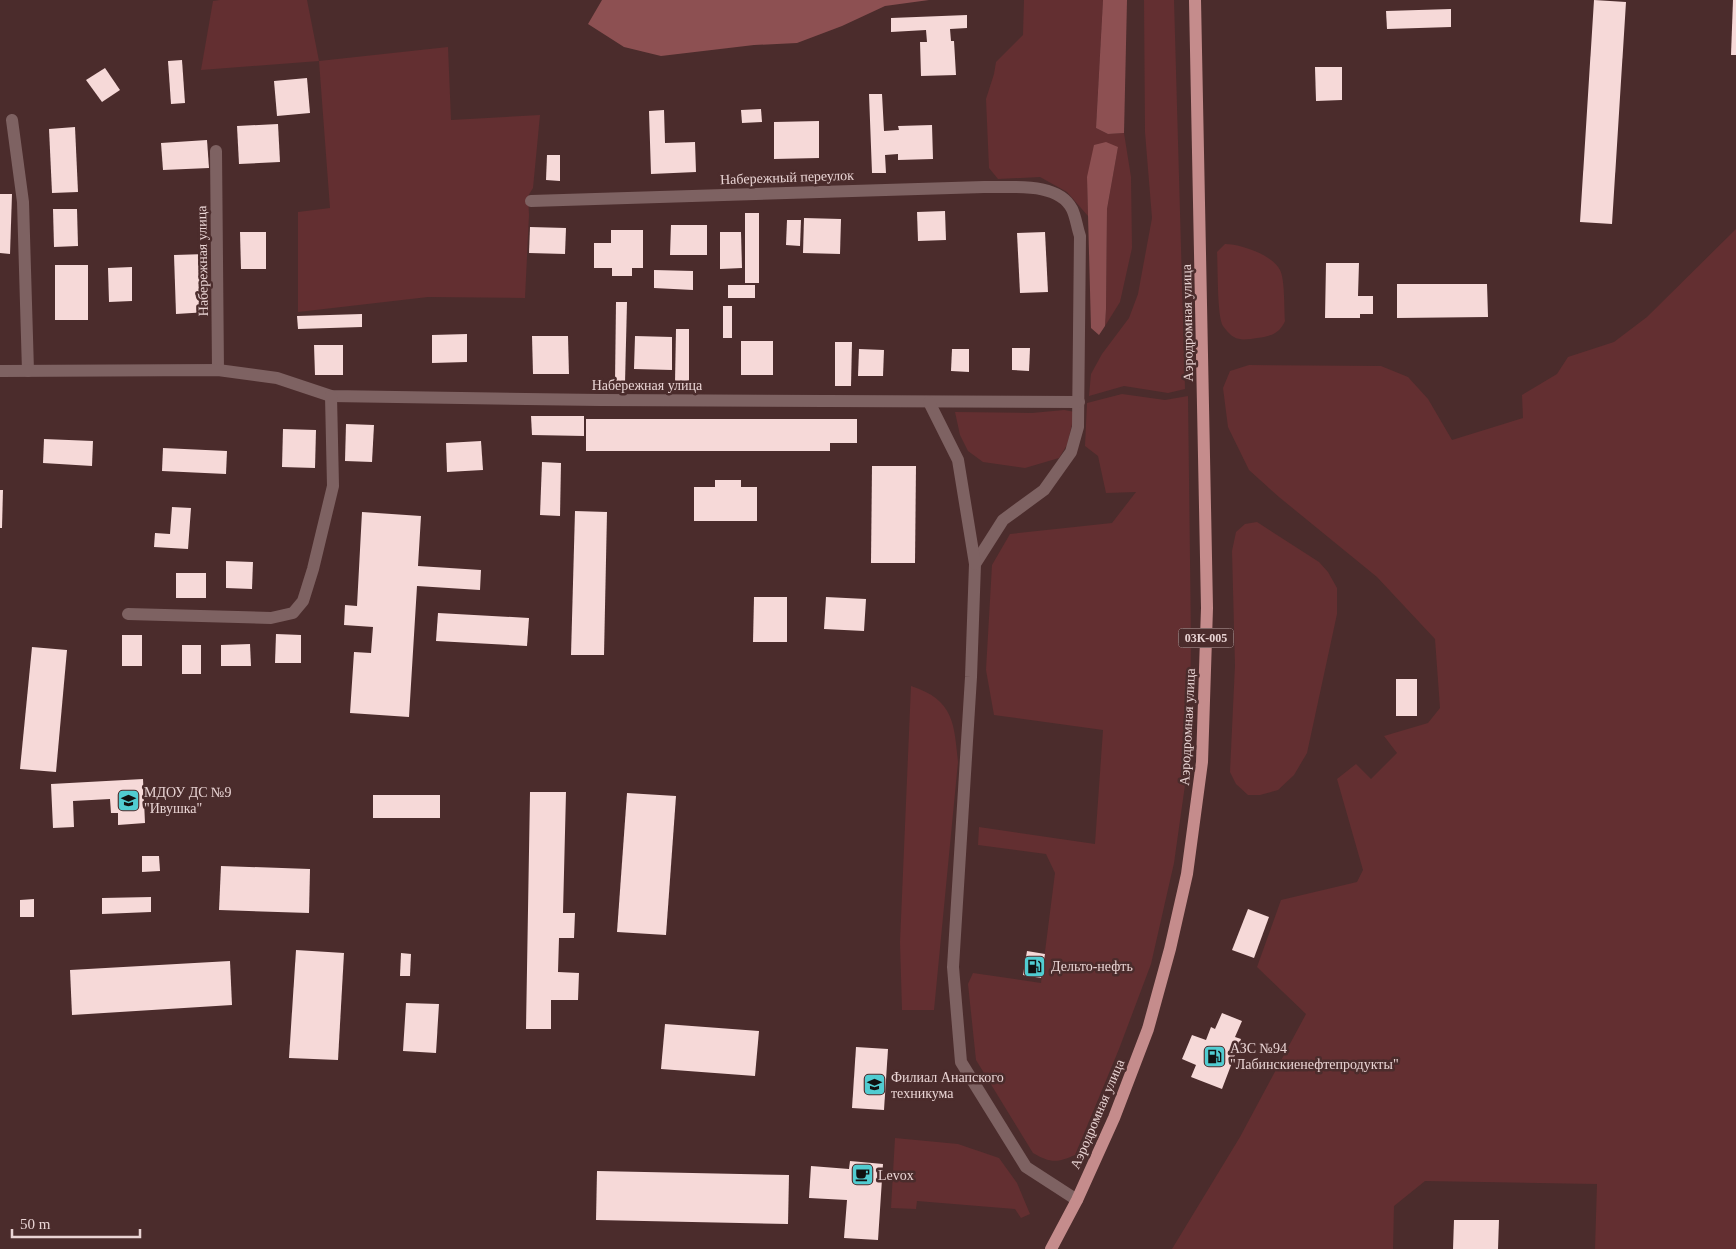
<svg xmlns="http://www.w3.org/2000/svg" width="1736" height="1249" viewBox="0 0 1736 1249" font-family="Georgia,serif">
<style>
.green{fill:#632f31}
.forest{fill:#8d5052}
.building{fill:#f6d9d8}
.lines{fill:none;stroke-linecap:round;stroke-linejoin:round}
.minor{stroke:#7e6262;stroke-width:12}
.primary{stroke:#c58c8c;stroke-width:12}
.labels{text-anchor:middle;stroke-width:5;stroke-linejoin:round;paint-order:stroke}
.shield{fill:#4b2c2c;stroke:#baa2a2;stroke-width:1}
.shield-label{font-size:12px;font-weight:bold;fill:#e9d4d4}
.street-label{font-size:14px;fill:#e9d4d4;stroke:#4b2c2c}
.poi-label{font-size:14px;fill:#e9d4d4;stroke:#4b2c2c;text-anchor:start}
</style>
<rect width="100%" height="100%" fill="#4b2c2c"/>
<!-- green -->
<g class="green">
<polygon points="220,0 307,0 319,61 448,47 451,120 540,115 533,188 528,196 529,215 525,298 428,297 298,312 298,212 330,208 319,61 201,70 213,1"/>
<polygon points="1024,0 1103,0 1096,128 1108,134 1124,133 1131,177 1132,248 1120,302 1105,326 1106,309 1107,209 1118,147 1087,177 1088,216 1067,192 1040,177 998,179 989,168 986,99 994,74 996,62 1023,35"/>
<polygon points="1144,0 1174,0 1185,389 1168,393 1124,386 1089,396 1091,374 1102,354 1129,318 1138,294 1152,218 1145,132"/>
<polygon points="1736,229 1736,1249 1595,1249 1597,1184 1425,1181 1394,1206 1393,1249 1172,1249 1240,1137 1306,1014 1257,967 1281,900 1357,882 1363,870 1337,779 1356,764 1371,779 1397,753 1384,736 1428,723 1440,708 1435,639 1377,577 1279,497 1249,470 1228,427 1223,388 1230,371 1249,365 1381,366 1408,377 1428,399 1452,440 1523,418 1522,395 1557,374 1568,357 1614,342 1647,317"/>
<path d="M1225 244C1240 244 1273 255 1280 270 1285 279 1284 309 1285 321 1280 333 1270 337 1257 338 1250 339 1240 341 1234 337 1231 336 1225 329 1223 326 1217 317 1218 266 1217 252Z"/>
<path d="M1122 394 1165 400 1188 396 1191 641 1190 709 1186 778 1174 863 1151 964 1119 1049 1075 1155C1057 1163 1050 1163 1033 1153L976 1060 968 984 973 973 1041 983 1055 873 1046 854 978 845 979 827 1095 844 1103 730 994 715 986 670 992 565 1010 534 1112 523 1136 492 1106 493 1098 456 1085 446 1087 403Z"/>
<polygon points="1064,410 1075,412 1067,445 1059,458 1025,468 983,462 968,451 960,435 955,412 1032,413"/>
<polygon points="1257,522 1319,562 1328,572 1337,588 1337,614 1307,753 1294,775 1278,790 1260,795 1248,795 1236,784 1230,772 1235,665 1232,551 1236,532 1245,524"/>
<path d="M911 686C954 700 954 723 958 762L934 1010H902L900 942Z"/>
<polygon points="895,1138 958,1144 999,1158 1017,1183 1030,1214 1021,1218 1015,1209 917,1201 916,1209 891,1208"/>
</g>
<!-- forest -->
<g class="forest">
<polygon points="602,0 929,0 885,6 842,26 797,43 754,45 661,56 624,47 588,24"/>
<polygon points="1103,0 1127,0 1124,133 1108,134 1096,128"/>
<polygon points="1106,142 1118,147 1107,209 1106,309 1105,326 1099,335 1091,328 1087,177 1094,145"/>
</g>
<!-- building -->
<g class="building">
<polygon points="1594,0 1626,2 1612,224 1580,222"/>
<polygon points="1733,0 1736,0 1736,55 1731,55"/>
<polygon points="1451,9 1451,27 1387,29 1386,11"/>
<polygon points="967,15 967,28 950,29 951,41 954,41 956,75 921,76 920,42 927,42 926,30 891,32 891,18"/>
<polygon points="182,60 185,103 171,104 168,61"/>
<polygon points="1315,67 1342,67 1342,100 1316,101"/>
<polygon points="105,68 120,90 102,102 86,80"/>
<polygon points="307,78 310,113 277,116 274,81"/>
<polygon points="869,94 882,94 884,131 899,130 898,126 932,125 933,159 898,160 898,154 885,155 886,173 872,173"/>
<polygon points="761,109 762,122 742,123 741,110"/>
<polygon points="664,110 665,143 695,142 696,172 651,174 649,111"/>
<polygon points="819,121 819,158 774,159 774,122"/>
<polygon points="278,124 280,162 239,164 237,126"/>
<polygon points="75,127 78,192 52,193 49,129"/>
<polygon points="207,140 209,168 163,170 161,143"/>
<polygon points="547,155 560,155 560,181 546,180"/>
<polygon points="0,194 12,194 10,254 0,253"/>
<polygon points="53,209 77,209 78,246 54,247"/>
<polygon points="945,211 946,240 918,241 917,212"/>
<rect x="745" y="213" width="14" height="70"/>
<polygon points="804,218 841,219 840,254 803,253"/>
<polygon points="787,220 801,220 800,246 786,245"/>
<polygon points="671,225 707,225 707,255 670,255"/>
<polygon points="530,227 566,228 565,254 529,253"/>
<polygon points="611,230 643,230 643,268 632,268 632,276 612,276 612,268 594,268 594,243 611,243"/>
<polygon points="240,232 266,232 266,269 241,269"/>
<polygon points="720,232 741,232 742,268 720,269"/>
<polygon points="1045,232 1048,292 1020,293 1017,233"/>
<polygon points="206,254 208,312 176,314 174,255"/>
<polygon points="1326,263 1359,263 1358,296 1373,296 1373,314 1360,314 1360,318 1325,318"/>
<rect x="55" y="265" width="33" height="55"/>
<polygon points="132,267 132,301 109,302 108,268"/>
<polygon points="654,270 693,271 693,290 654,288"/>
<polygon points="1397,284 1487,284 1488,317 1397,318"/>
<rect x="728" y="285" width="27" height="13"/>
<polygon points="616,302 627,302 625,383 615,382"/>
<rect x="723" y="306" width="9" height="32"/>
<polygon points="362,314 362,327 298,329 297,316"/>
<polygon points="676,329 689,329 689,382 675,382"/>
<polygon points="467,334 467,362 432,363 432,335"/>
<polygon points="532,336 568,336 569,374 533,374"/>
<polygon points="635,336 672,337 672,370 634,369"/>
<rect x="741" y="341" width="32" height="34"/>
<polygon points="835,342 852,342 851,386 835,386"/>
<polygon points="314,345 343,345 343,375 315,375"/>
<polygon points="1012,348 1030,348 1029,371 1012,370"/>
<polygon points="859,349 884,350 883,376 858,376"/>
<polygon points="952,349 969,349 969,372 951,371"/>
<polygon points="531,416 584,416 584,436 532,435"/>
<polygon points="586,419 857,419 857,443 830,443 830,451 586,451"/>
<polygon points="346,424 374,425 372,462 345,461"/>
<polygon points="283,429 316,430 315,468 282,467"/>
<polygon points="44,439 93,441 92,466 43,463"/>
<polygon points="481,441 483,470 447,472 446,443"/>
<polygon points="163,448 227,451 226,474 162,471"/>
<polygon points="542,462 561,463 560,516 540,515"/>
<polygon points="872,466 916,466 915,563 871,563"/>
<polygon points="715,480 741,480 741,487 757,487 757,521 694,521 694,487 715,487"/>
<polygon points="0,490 3,490 2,528 0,528"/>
<polygon points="172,507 191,508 188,549 154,547 155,533 170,534"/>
<polygon points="575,511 607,512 604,655 571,655"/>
<polygon points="362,512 421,516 418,566 481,570 480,590 417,586 409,717 350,713 354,652 371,653 373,627 344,625 345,605 357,606"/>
<polygon points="226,561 253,562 252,589 226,588"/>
<rect x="176" y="573" width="30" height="25"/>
<polygon points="754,597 787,597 787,642 753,642"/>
<polygon points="826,597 866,599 864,631 824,629"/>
<polygon points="438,613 529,618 527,646 436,641"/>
<polygon points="276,634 301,635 301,663 275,663"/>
<rect x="122" y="635" width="20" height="31"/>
<polygon points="250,644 251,666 221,666 221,645"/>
<rect x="182" y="645" width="19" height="29"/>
<polygon points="32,647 67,650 56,772 20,769"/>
<rect x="1396" y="679" width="21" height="37"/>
<polygon points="143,779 145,823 118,825 118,813 111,813 110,799 73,801 74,827 53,828 51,784"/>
<polygon points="530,792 566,792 563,913 575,913 574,938 559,938 558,972 579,973 578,1000 551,1000 551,1029 526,1029"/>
<polygon points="627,793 676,796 666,935 617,932"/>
<rect x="373" y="795" width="67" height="23"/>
<polygon points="142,856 159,856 160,871 142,872"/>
<polygon points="221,866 310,869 309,913 219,910"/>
<polygon points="151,897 151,912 102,914 102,898"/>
<polygon points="34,899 34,917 20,917 20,900"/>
<polygon points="1248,909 1269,917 1254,958 1232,950"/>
<polygon points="296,950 344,953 338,1060 289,1058"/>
<polygon points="1027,951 1045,954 1041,978 1023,975"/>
<polygon points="401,953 411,954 410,976 400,976"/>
<polygon points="230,961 232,1005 72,1015 70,970"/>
<polygon points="406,1003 439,1004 436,1053 403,1051"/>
<polygon points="1222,1013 1242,1021 1235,1037 1241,1039 1222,1089 1191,1077 1196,1065 1182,1059 1192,1035 1206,1040 1211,1027 1215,1029"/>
<polygon points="665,1024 759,1031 755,1076 661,1069"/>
<polygon points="856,1047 888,1049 884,1110 852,1108"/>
<polygon points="850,1161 883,1164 878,1240 844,1238 847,1200 809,1198 811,1166 849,1169"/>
<polygon points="597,1171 789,1175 788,1224 596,1220"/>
<polygon points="1454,1220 1499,1220 1498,1249 1453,1249"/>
</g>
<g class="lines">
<!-- minor -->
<g class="minor">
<polyline points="12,120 23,202 28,371"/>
<polyline points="216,151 218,370"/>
<path d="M531 201 984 187C1011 188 1058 181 1072 209 1076 217 1077 228 1080 236L1078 427 1071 452 1044 490 1003 520 975 564 971 677 953 967 961 1062 1026 1167 1077 1200"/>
<polyline points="0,371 218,370 277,378 331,396 600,400 1079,402"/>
<polyline points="929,402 958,460 975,564"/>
<polyline points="128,614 271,618 293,613 303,601 313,569 333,486 331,396"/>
</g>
<!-- primary -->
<polyline class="primary" points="1051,1249 1077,1200 1114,1118 1148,1029 1170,949 1187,874 1202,762 1207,608 1195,0"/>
</g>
<!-- icons -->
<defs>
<symbol id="school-square" viewBox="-11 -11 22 22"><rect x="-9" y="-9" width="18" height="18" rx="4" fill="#51ccd1" stroke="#4b2c2c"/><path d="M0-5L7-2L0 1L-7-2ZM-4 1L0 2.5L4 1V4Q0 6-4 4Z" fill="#111"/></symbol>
<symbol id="fuel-square" viewBox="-11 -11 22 22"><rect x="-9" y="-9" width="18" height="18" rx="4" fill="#51ccd1" stroke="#4b2c2c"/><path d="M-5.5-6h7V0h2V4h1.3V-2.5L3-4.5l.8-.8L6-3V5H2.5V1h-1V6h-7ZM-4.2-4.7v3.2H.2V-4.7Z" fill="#111"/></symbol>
<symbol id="university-square" viewBox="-11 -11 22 22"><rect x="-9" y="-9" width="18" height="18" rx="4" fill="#51ccd1" stroke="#4b2c2c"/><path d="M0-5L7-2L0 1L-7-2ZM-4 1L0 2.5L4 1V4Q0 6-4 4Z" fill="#111"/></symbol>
<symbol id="cafe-square" viewBox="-11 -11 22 22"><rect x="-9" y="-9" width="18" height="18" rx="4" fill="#51ccd1" stroke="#4b2c2c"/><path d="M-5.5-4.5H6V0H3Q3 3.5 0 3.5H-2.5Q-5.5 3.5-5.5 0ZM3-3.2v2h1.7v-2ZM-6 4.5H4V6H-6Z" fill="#111"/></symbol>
</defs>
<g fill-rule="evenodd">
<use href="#school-square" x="116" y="788" width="25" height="25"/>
<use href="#fuel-square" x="1022" y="954" width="25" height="25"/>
<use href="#fuel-square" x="1202" y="1044" width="25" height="25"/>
<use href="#university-square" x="862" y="1072" width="25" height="25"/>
<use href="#cafe-square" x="850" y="1162" width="25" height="25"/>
</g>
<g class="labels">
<!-- shield labels -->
<rect class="shield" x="1178.5" y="628.5" width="55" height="19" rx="4"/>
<g class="shield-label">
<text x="1206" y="642">03К-005</text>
</g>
<!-- street labels -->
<g class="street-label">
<text transform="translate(787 177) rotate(-2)" y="5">Набережный переулок</text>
<text transform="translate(202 261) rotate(-91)" y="5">Набережная улица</text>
<text transform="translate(1187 323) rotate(-91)" y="5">Аэродромная улица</text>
<text x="647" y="390">Набережная улица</text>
<text transform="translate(1187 727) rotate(-87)" y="5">Аэродромная улица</text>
<text transform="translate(1097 1114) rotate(-67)" y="5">Аэродромная улица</text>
</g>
<!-- poi labels -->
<g class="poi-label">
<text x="144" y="797">МДОУ ДС №9<tspan x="144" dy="16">"Ивушка"</tspan></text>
<text x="1051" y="971">Дельто-нефть</text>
<text x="1230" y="1053">АЗС №94<tspan x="1230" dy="16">"Лабинскиенефтепродукты"</tspan></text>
<text x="891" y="1082">Филиал Анапского<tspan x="891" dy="16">техникума</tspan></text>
<text x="878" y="1180">Levox</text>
</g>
</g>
<!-- scale -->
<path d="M12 1229v8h128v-8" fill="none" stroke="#e9d4d4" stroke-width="2.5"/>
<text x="20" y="1229" font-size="15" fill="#e9d4d4" stroke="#4b2c2c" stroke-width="4" paint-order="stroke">50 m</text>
</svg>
